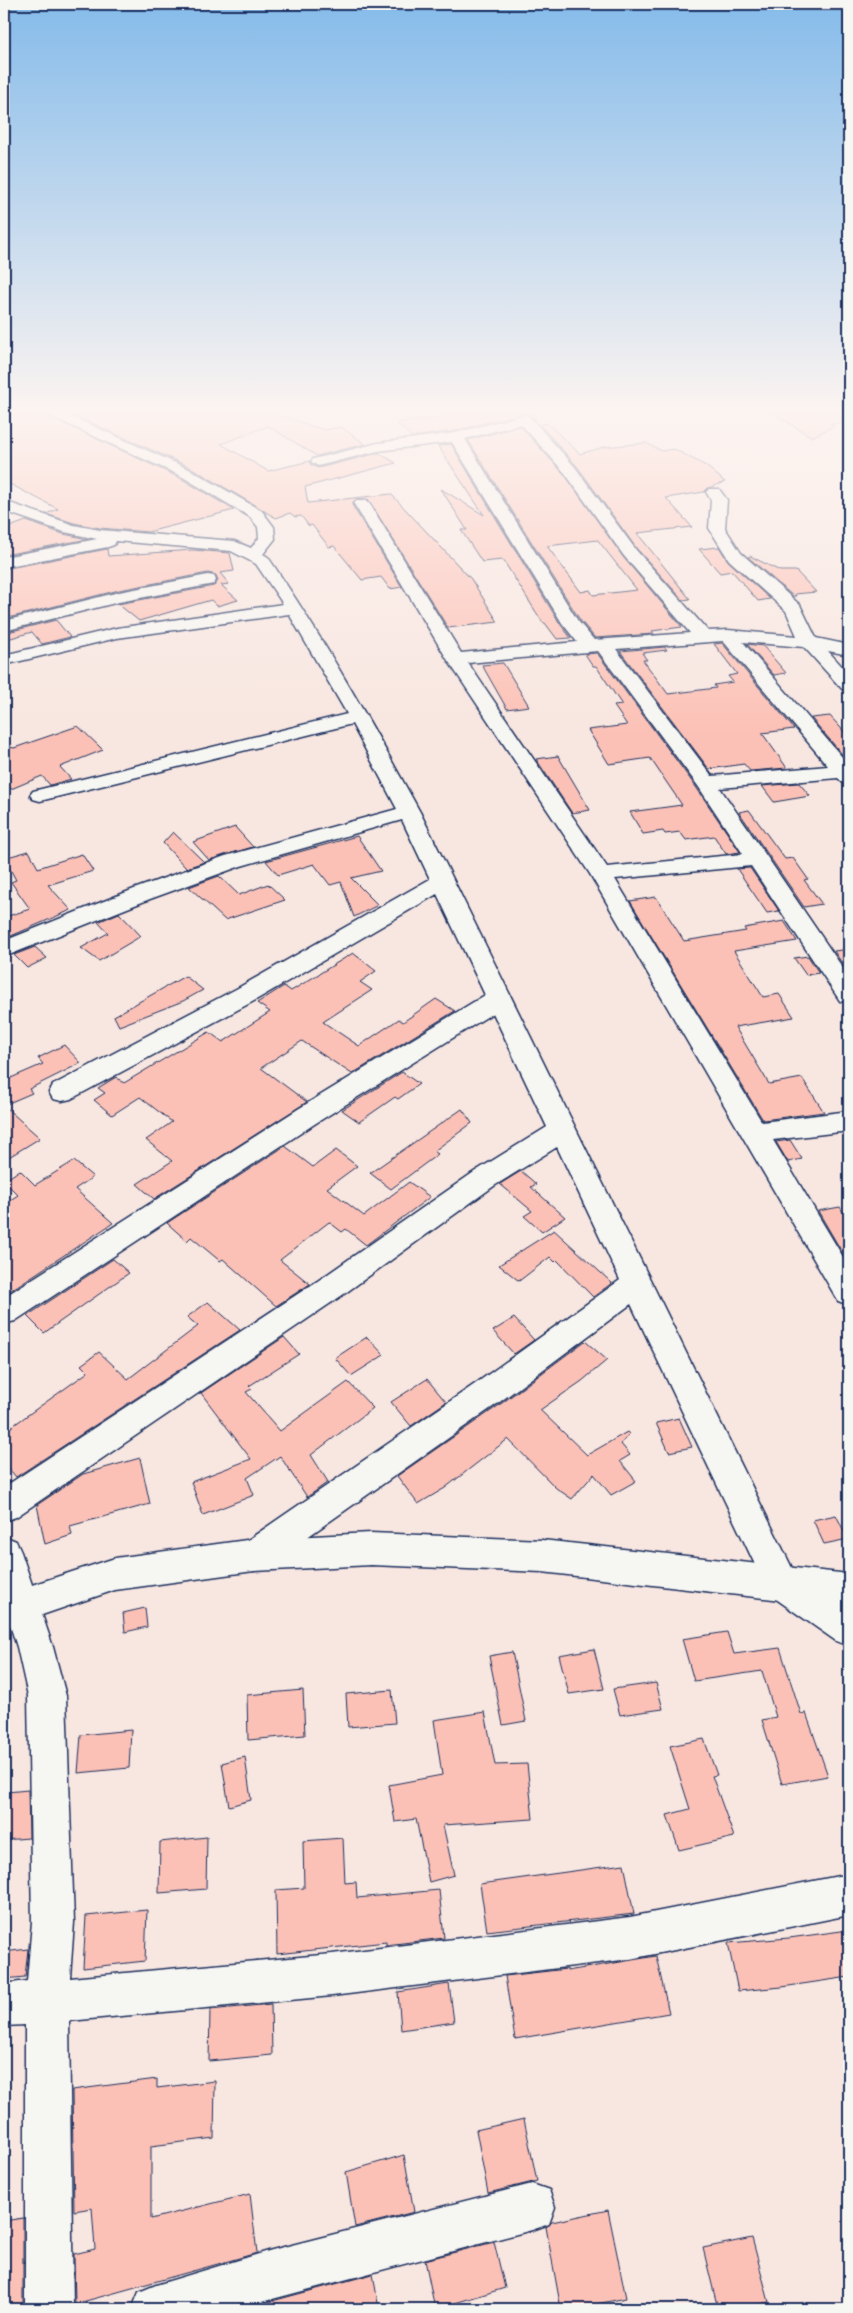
<svg xmlns="http://www.w3.org/2000/svg" width="853" height="2313" viewBox="0 0 853 2313" font-family="Pangolin,sans-serif">
<style>
.building{fill:#fcc1b6;stroke:#1b2f5e;fill-rule:evenodd}
.lines{fill:none;stroke-linecap:round;stroke-linejoin:round}
.minor-casing{stroke:#1b2f5e;stroke-width:3}
.major-casing{stroke:#1b2f5e;stroke-width:3}
.minor{fill:#f6f6f2;fill-rule:evenodd}
.major{fill:#f6f6f2;fill-rule:evenodd}
</style>
<rect width="100%" height="100%" fill="#f8e6e0"/>
<filter id="ink" filterUnits="userSpaceOnUse"><feTurbulence type="fractalNoise" baseFrequency=".02" numOctaves="2"/><feDisplacementMap in="SourceGraphic" scale="10" xChannelSelector="R" yChannelSelector="G"/><feConvolveMatrix kernelMatrix="1 2 1 2 8 2 1 2 1" color-interpolation-filters="sRGB"/></filter>
<g filter="url(#ink)">
<!-- building -->
<g class="building">
<polygon points="4,409 33,409 180,478 234,510 148,532 100,528 74,523 46,514 58,509 4,481"/>
<polygon points="60,409 261,409 324,430 341,427 365,444 317,456 268,426 221,444 268,471 310,461 310,464 318,468 379,453 396,463 305,487 308,503 391,494 471,579 498,622 448,628 368,499 356,499 352,505 402,587 390,589 381,577 362,580 334,546 329,547 312,525 309,526 301,516 295,517 290,513 276,518 192,468"/>
<polygon points="436,409 535,409 535,420 530,415 524,413 455,431 412,437 396,423 441,417"/>
<polygon points="765,409 849,409 849,421 830,424 834,426 812,437"/>
<polygon points="547,423 580,454 604,447 646,443 662,451 674,449 706,466 725,482 708,488 704,492 666,498 692,527 637,533 690,599 683,600 637,549 577,466 540,425"/>
<path d="M520 426 564 474 623 557 682 627 652 631 654 634 595 638 580 620 468 440ZM598 540 600 543 637 590 593 595 590 590 581 592 547 546Z"/>
<polygon points="451,444 560,624 571,638 557,639 545,623 543,623 503,560 482,562 461,530 467,530 441,489 484,515 438,446"/>
<polygon points="26,521 63,534 88,539 4,555 4,529"/>
<polygon points="719,547 728,561 770,599 758,601 732,571 720,573 699,549"/>
<polygon points="107,549 108,556 193,550 230,553 234,571 220,573 229,584 221,585 238,600 217,606 211,600 139,621 118,604 214,586 218,581 216,575 208,573 119,590 4,619 4,569"/>
<polygon points="750,556 780,571 796,571 816,592 795,594 796,596 793,596 748,557"/>
<polygon points="56,620 70,637 42,644 32,632 4,640 4,633"/>
<polygon points="722,643 794,729 762,733 787,768 750,771 744,764 709,769 620,651 665,647 667,650 642,653 647,660 643,660 668,694 716,688 714,685 733,682 728,676 737,674 714,644"/>
<polygon points="747,644 763,646 786,673 774,675"/>
<polygon points="597,653 696,787 740,852 726,854 714,836 686,840 680,832 665,834 663,831 643,834 630,812 682,805 650,758 609,764 588,730 627,725 614,706 622,705 596,666 593,666 585,654"/>
<polygon points="503,663 529,706 507,709 482,665"/>
<polygon points="830,716 849,737 849,762 811,718"/>
<polygon points="78,726 103,750 60,767 71,779 50,785 42,776 11,789 4,782 4,746 14,748"/>
<polygon points="558,756 590,810 572,813 536,759"/>
<polygon points="799,783 810,796 774,802 762,786"/>
<polygon points="749,810 785,859 793,858 808,879 804,880 822,904 804,907 739,812"/>
<polygon points="235,827 253,847 209,860 193,842"/>
<polygon points="173,832 204,862 186,868 163,843"/>
<polygon points="357,836 381,871 351,878 378,905 354,917 341,882 330,885 314,864 278,875 266,861"/>
<polygon points="29,851 38,868 82,854 93,871 48,885 71,910 4,939 4,915 5,917 30,909 11,882 16,880 4,858"/>
<polygon points="750,868 779,911 767,913 737,869"/>
<polygon points="219,876 239,895 268,884 285,900 225,920 189,887"/>
<polygon points="656,897 684,941 746,931 744,928 784,921 797,941 734,951 763,997 779,994 794,1017 735,1027 769,1084 802,1078 824,1112 763,1120 630,901"/>
<polygon points="119,913 141,936 99,961 81,948 108,933 98,922"/>
<polygon points="35,947 47,958 27,968 14,955"/>
<polygon points="849,949 849,967 845,968 834,951"/>
<polygon points="353,953 376,971 360,982 372,990 323,1022 359,1046 399,1019 403,1022 436,999 455,1011 352,1074 302,1041 261,1068 307,1102 154,1199 137,1184 172,1161 146,1140 172,1122 140,1097 112,1115 94,1100 105,1093 98,1088 116,1077 124,1083 209,1032 223,1042 270,1012 257,1003 284,986 291,991"/>
<polygon points="808,956 819,973 806,975 794,958"/>
<polygon points="185,976 203,990 183,1001 119,1026 114,1016"/>
<polygon points="64,1045 81,1063 29,1089 32,1093 4,1105 4,1081 43,1064 38,1058"/>
<polygon points="402,1072 419,1084 398,1099 395,1097 359,1122 342,1110"/>
<polygon points="4,1106 40,1138 4,1160"/>
<polygon points="462,1109 472,1123 434,1151 438,1154 391,1189 370,1173"/>
<polygon points="790,1140 802,1159 788,1162 776,1142"/>
<polygon points="285,1146 313,1167 336,1150 357,1166 327,1188 364,1216 409,1182 430,1197 366,1245 346,1229 342,1232 329,1222 280,1260 310,1284 276,1306 223,1259 220,1261 191,1237 187,1241 167,1223"/>
<polygon points="74,1161 93,1177 75,1189 113,1223 5,1294 4,1204 18,1195 4,1181 20,1170 35,1185"/>
<polygon points="521,1171 536,1184 531,1187 565,1217 542,1232 524,1216 532,1211 500,1184"/>
<polygon points="840,1207 849,1222 849,1264 818,1211"/>
<polygon points="554,1230 600,1272 612,1283 593,1297 557,1260 555,1262 550,1257 519,1281 499,1265"/>
<polygon points="113,1259 129,1273 44,1333 27,1316"/>
<polygon points="208,1302 240,1330 16,1477 4,1463 4,1432 88,1372 81,1365 99,1352 128,1379 198,1326 187,1317"/>
<polygon points="514,1318 534,1340 514,1354 493,1331"/>
<polygon points="284,1337 299,1354 249,1386 252,1389 246,1392 280,1431 348,1382 373,1408 311,1455 328,1482 310,1495 307,1497 280,1456 247,1478 254,1495 203,1515 191,1482 251,1459 201,1393"/>
<polygon points="367,1337 384,1355 351,1376 335,1358"/>
<polygon points="585,1341 607,1360 582,1381 540,1410 587,1455 627,1432 629,1434 621,1444 630,1455 620,1461 636,1481 611,1495 594,1474 572,1499 556,1488 508,1439 445,1488 418,1504 397,1476 498,1406"/>
<polygon points="427,1379 446,1402 411,1426 391,1402"/>
<polygon points="679,1418 692,1447 669,1452 656,1423"/>
<polygon points="140,1458 150,1504 70,1526 72,1535 45,1544 37,1505 83,1474"/>
<polygon points="836,1515 848,1539 824,1544 813,1520"/>
<polygon points="145,1608 147,1627 125,1632 123,1613"/>
<polygon points="727,1632 734,1654 780,1648 801,1714 806,1713 828,1776 782,1784 762,1720 776,1717 762,1671 694,1681 682,1639"/>
<polygon points="594,1649 604,1689 569,1694 559,1655"/>
<polygon points="512,1652 526,1721 503,1725 489,1656"/>
<polygon points="656,1683 663,1709 620,1715 613,1689"/>
<polygon points="303,1690 305,1735 248,1740 247,1695"/>
<polygon points="392,1690 395,1723 348,1727 346,1694"/>
<polygon points="485,1712 495,1765 527,1764 533,1819 443,1825 454,1875 429,1882 416,1819 395,1822 389,1785 442,1775 434,1720"/>
<polygon points="131,1730 129,1768 78,1773 81,1735"/>
<polygon points="704,1739 717,1775 712,1776 734,1837 679,1850 667,1815 690,1809 670,1746"/>
<polygon points="245,1757 251,1800 229,1806 222,1763"/>
<polygon points="28,1790 29,1838 4,1840 7,1792"/>
<polygon points="207,1837 206,1889 159,1893 160,1842"/>
<polygon points="343,1838 345,1883 356,1882 357,1898 439,1890 444,1938 386,1945 386,1942 277,1954 276,1890 304,1888 303,1841"/>
<polygon points="624,1864 634,1914 487,1931 480,1884"/>
<polygon points="147,1910 145,1961 83,1968 86,1916"/>
<polygon points="849,1930 849,1977 782,1987 738,1991 728,1943 789,1938"/>
<polygon points="28,1949 25,1977 4,1979 4,1952"/>
<polygon points="656,1956 669,2013 515,2039 505,1976 567,1969 567,1971"/>
<polygon points="449,1984 454,2022 401,2030 398,1992"/>
<polygon points="271,2004 272,2055 209,2061 210,2010"/>
<polygon points="157,2079 157,2088 215,2081 214,2138 151,2146 151,2219 250,2194 257,2253 75,2304 74,2254 95,2249 92,2208 74,2211 72,2090"/>
<polygon points="524,2119 537,2181 488,2193 476,2130"/>
<polygon points="404,2155 414,2212 355,2227 346,2172"/>
<polygon points="608,2210 626,2298 572,2309 561,2309 546,2227 552,2222"/>
<polygon points="23,2218 23,2305 4,2308 4,2221"/>
<polygon points="752,2238 769,2302 736,2309 718,2309 703,2248"/>
<polygon points="494,2242 505,2288 435,2309 425,2260"/>
<polygon points="373,2274 379,2309 246,2309 246,2308"/>
</g>
<g class="lines">
<defs>
<g id="minor">
<path d="M35 409H55L191 470 262 511 274 527 275 539 263 554 268 557C324 639 372 725 420 812L793 1570 849 1608V1646L836 1641 769 1594 631 1304 497 1404 266 1566 254 1571 242 1566 237 1555 242 1544 475 1384 620 1280 557 1147 494 1186 344 1294 16 1517 4 1521V1487L322 1278 474 1172 547 1127 493 1013 316 1123 15 1321 4 1324V1297L298 1109 485 995 437 894 254 1001 71 1099 62 1101 53 1099 49 1092 53 1085 236 989 430 879 402 820 241 866 150 899 4 957V941L134 889 225 856 397 809 352 724 40 801 33 799 30 795 33 791 347 714 289 614 117 638 4 665V655L117 628 283 604 256 564 231 551 116 541 114 545 108 547 4 567V557L97 539 64 532 4 511V501L74 525 100 530 234 541 251 548 259 538 258 527 250 517 181 476Z"/>
<path d="M524 415 529 416 575 467 636 550 708 631 728 630 797 636 786 611 729 560 709 528 711 500 706 492 709 489H719L727 500 725 528 741 553 800 605 816 638 849 645V655L828 651 849 674V691L842 689 804 647 743 642 849 765V784L842 782 838 778 720 788 849 977V1003L840 1001 751 866 615 879 762 1122 849 1111V1131L773 1140 849 1267V1305L838 1301 590 874 447 659 354 504 356 501H368L461 653 577 642 562 623 452 442 378 451 318 466 311 462 313 459 378 443 455 433ZM521 424 565 473 624 556 690 633 594 640 578 621 465 439ZM723 641 828 766 712 776 616 649ZM598 651 698 786 743 854 607 867 468 663Z"/>
<polygon points="208,575 214,576 216,580 214,584 119,602 4,631 4,621 119,592"/>
<polygon points="4,1536 16,1541 21,1552 53,1647 66,1696 74,1922 70,1978 332,1954 630,1917 849,1874 849,1915 630,1959 332,1996 69,2021 73,2309 25,2309 25,2025 4,2026 4,1984 27,1981 32,1922 28,1696 17,1647 4,1606"/>
<polygon points="532,2184 549,2190 555,2207 549,2224 532,2230 235,2309 132,2309 139,2292 156,2285 272,2250"/>
</g>
<polygon id="major" points="371,1533 542,1540 849,1574 849,1608 542,1572 371,1565 254,1571 115,1590 4,1628 4,1594 115,1558 254,1539"/>
</defs>
<!-- minor casing -->
<use href="#minor" class="minor-casing"/>
<!-- major casing -->
<use href="#major" class="major-casing"/>
<!-- minor -->
<use href="#minor" class="minor"/>
<!-- major -->
<use href="#major" class="major"/>
</g>
</g>
<!-- sky -->
<linearGradient id="sky" x2="0" y2="1"><stop stop-color="#85bbea"/><stop offset="0.56" stop-color="#fcf4f1"/><stop offset="1" stop-color="#fcf4f1" stop-opacity="0"/></linearGradient>
<rect width="853" height="733" fill="url(#sky)"/>
<!-- margin -->
<rect width="853" height="2313" fill="none" stroke="#f6f6f2" stroke-width="20"/>
<rect x="10" y="10" width="833" height="2293" fill="none" stroke="#1b2f5e" stroke-width="2" filter="url(#ink)"/>
</svg>
